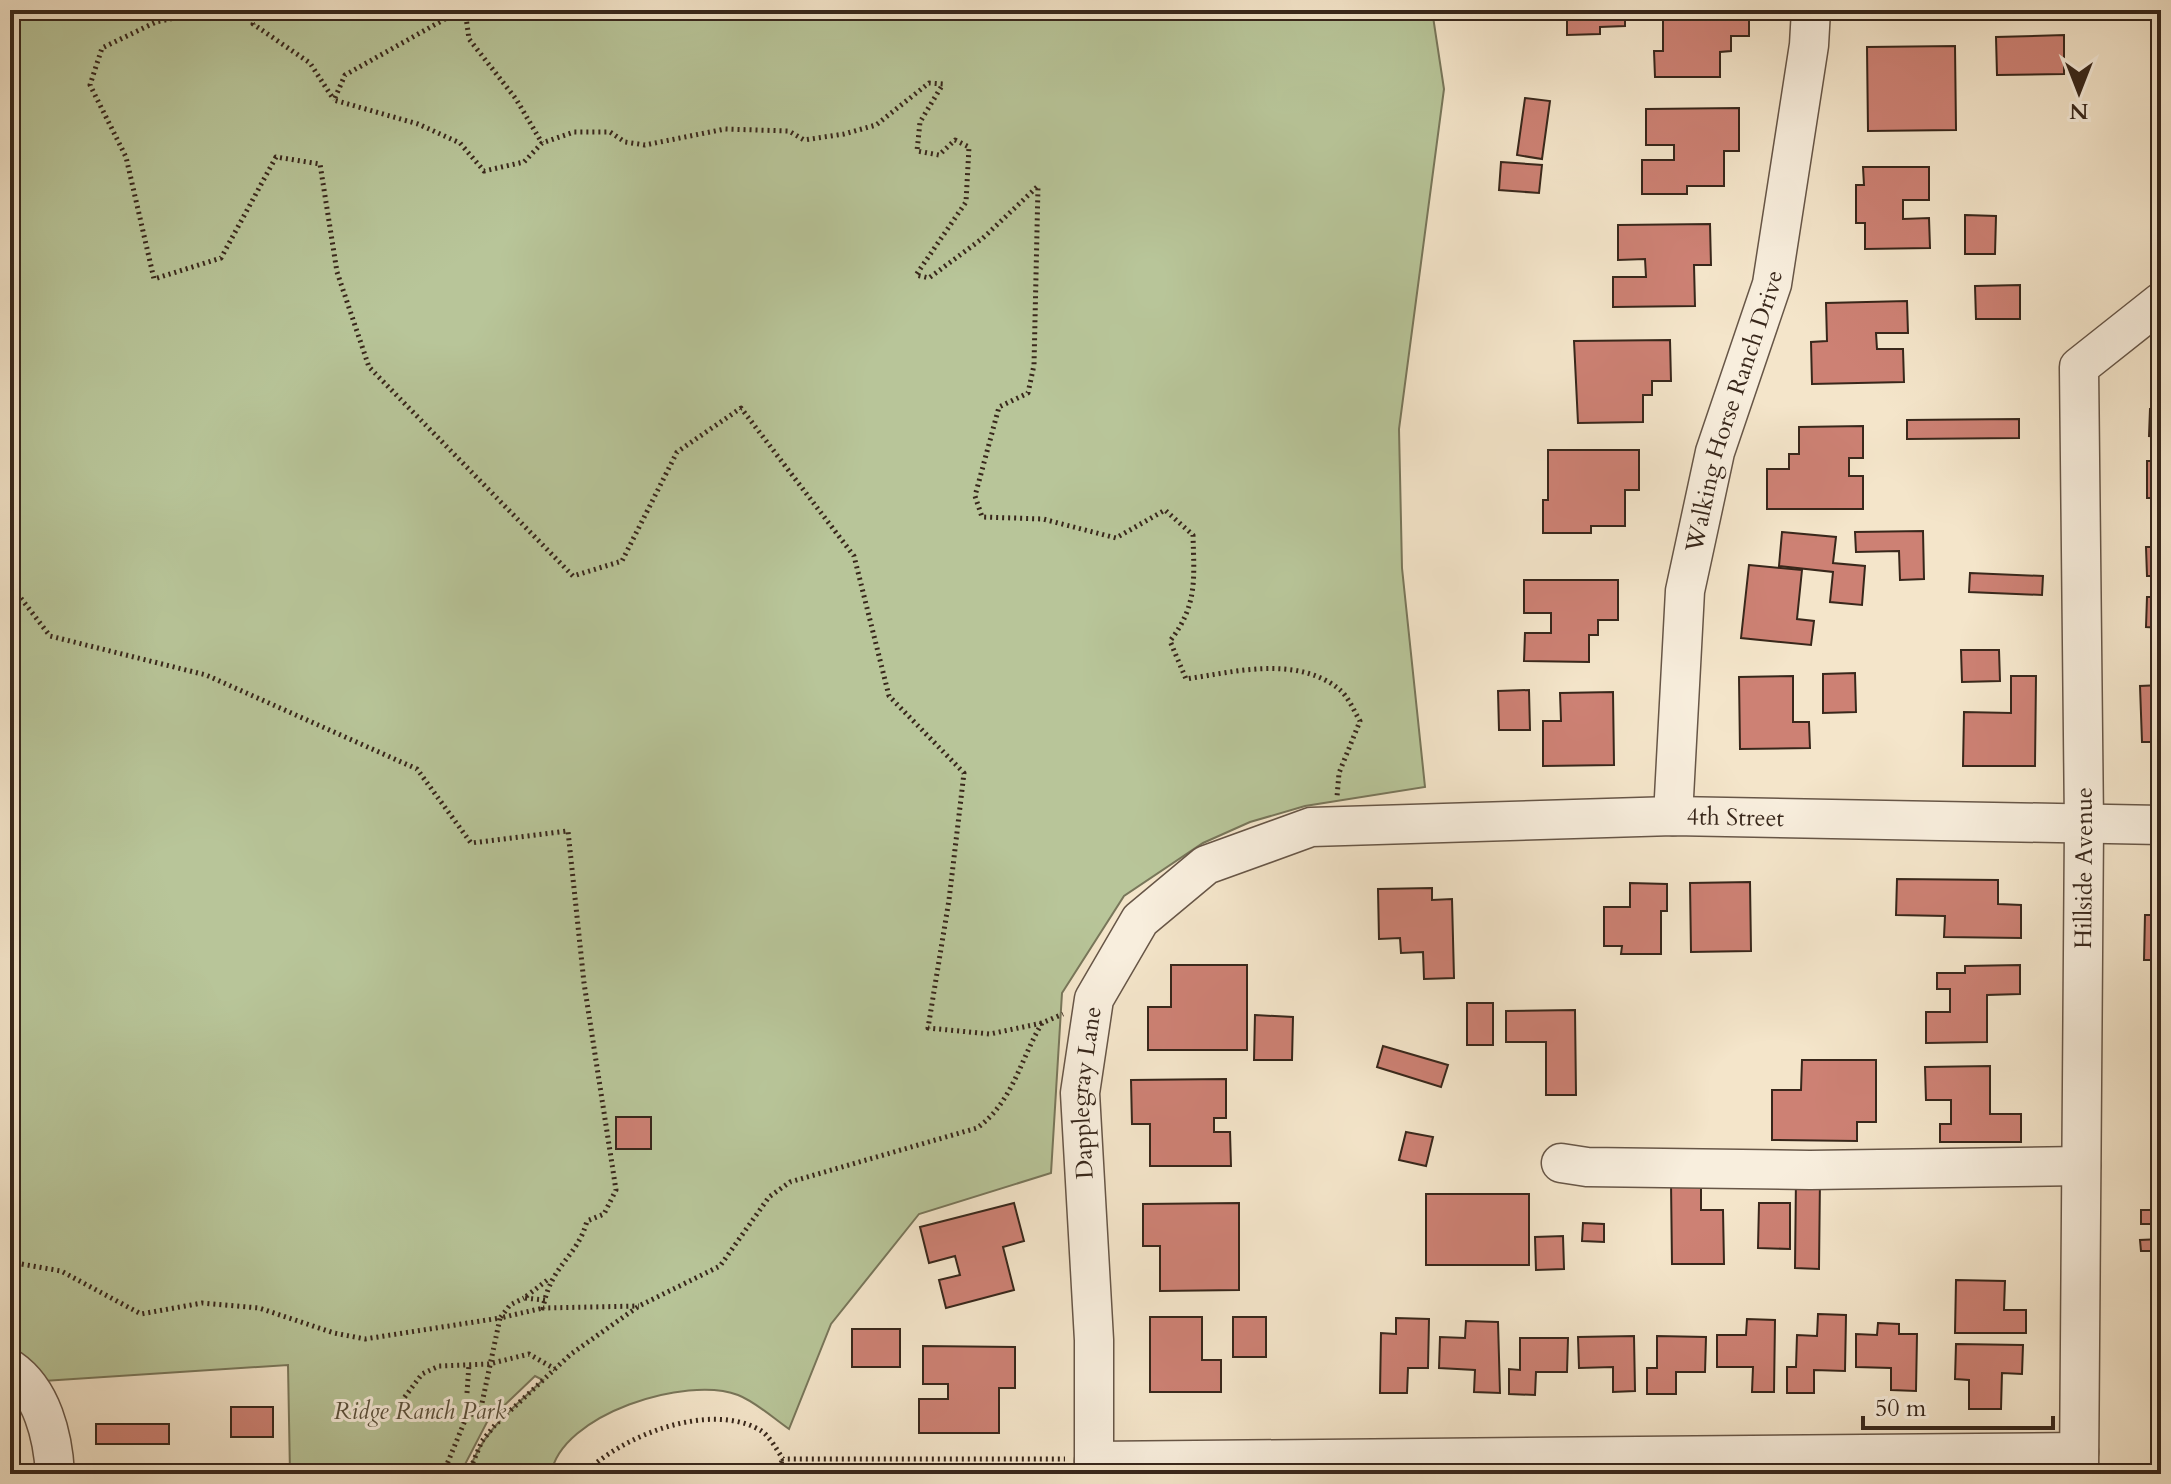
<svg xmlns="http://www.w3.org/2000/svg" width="2171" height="1484" viewBox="0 0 2171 1484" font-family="Cardo,serif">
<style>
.green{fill:#b8c599;stroke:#78765a;stroke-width:2}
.building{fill:#cd8174;stroke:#38271b;stroke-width:2}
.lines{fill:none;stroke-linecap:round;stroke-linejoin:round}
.minor-casing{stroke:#675647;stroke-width:41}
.path{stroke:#38271b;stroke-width:5;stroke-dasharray:2 4;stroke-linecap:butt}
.minor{stroke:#f8eedd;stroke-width:38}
.labels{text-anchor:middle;stroke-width:6;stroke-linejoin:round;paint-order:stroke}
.street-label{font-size:24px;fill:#38271b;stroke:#f8eedd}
.park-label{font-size:24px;font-style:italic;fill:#584e3a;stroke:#f8eedd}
</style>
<rect width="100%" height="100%" fill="#f4e5ca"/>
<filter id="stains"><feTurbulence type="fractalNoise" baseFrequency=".0025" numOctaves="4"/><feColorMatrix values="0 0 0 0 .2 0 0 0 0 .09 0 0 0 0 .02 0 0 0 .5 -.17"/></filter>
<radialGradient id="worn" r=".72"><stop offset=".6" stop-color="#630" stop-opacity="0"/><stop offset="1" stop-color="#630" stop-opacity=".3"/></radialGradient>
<!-- green -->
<path class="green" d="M10 10H1432L1444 89 1399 429 1402 568 1425 787 1305 806 1250 822 1203 843 1124 896 1062 993 1051 1173 919 1214 831 1324 789 1429C773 1418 756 1402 738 1395 687 1375 561 1414 551 1474H468C480 1433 513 1408 543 1380L535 1376 487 1422 460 1474H290L288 1365 28 1382 10 1374Z"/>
<!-- building -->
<g class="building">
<polygon points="1567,10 1625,10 1625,26 1600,27 1600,34 1567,35"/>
<polygon points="1663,10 1749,10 1749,36 1731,36 1731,51 1720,52 1720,77 1655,77 1654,51 1663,51"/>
<polygon points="2064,35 2064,74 1997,75 1996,37"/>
<polygon points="1955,46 1956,130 1868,131 1867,47"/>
<polygon points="1525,98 1550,101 1542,159 1517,155"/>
<polygon points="1739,108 1739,151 1724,151 1724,186 1687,186 1687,194 1642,194 1642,160 1674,160 1674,145 1646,145 1646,109"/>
<polygon points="1501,162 1542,165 1539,193 1499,190"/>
<polygon points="1863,167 1929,167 1929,200 1903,200 1903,219 1929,218 1930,248 1865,249 1865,223 1856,223 1856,185 1864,185"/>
<polygon points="1965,215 1996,216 1995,254 1965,254"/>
<polygon points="1710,224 1711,265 1694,265 1695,306 1613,307 1613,277 1646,277 1645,259 1618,260 1618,225"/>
<polygon points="2020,285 2020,319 1976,319 1975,286"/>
<polygon points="1907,301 1908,333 1876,333 1877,349 1903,349 1904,382 1812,384 1811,342 1827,341 1826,303"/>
<polygon points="1670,340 1671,381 1652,381 1652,395 1643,395 1643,422 1578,423 1574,341"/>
<polygon points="2150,409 2161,409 2161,437 2149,436"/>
<polygon points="2019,419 2019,438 1907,439 1907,420"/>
<polygon points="1863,426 1863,458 1849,458 1849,476 1863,476 1863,509 1767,509 1767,469 1789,469 1789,454 1799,454 1799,427"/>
<polygon points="1548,450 1639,450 1639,490 1625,490 1625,526 1591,526 1591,533 1543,533 1543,500 1548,500"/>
<rect x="2147" y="461" width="14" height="37"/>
<polygon points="1923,531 1924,579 1900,580 1899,551 1856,552 1855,532"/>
<polygon points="1782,532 1836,537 1833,563 1865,566 1862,605 1830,602 1833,572 1779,566"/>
<polygon points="2146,547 2161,547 2161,576 2147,576"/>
<polygon points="1749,565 1802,570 1797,619 1814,621 1811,645 1741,638"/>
<polygon points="1970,573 2043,576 2042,595 1969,592"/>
<polygon points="1524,580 1618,580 1618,620 1598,620 1598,635 1589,635 1589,662 1524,661 1525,633 1551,633 1551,613 1524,613"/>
<polygon points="2147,597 2161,597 2161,628 2146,627"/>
<polygon points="1961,650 1999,650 2000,681 1962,682"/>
<polygon points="1855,673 1856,712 1823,713 1823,674"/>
<polygon points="1793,676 1793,722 1809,722 1810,748 1740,749 1739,677"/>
<polygon points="2011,676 2036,676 2035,766 1963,766 1964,712 2011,713"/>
<polygon points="2161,685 2161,767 2155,767 2154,742 2142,742 2140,686"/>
<polygon points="1529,690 1530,730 1499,730 1498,691"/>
<polygon points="1613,692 1614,765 1543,766 1543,721 1561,721 1560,693"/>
<polygon points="1897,879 1998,880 1998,904 2021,905 2021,938 1944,937 1945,916 1896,915"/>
<polygon points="1750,882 1751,951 1691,952 1690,883"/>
<polygon points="1630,883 1667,884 1667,911 1661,911 1661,954 1621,954 1622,946 1604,946 1604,907 1630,907"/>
<polygon points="1432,888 1432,900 1452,899 1454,978 1424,979 1423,952 1401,953 1400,938 1379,939 1378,889"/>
<polygon points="2145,915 2161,915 2161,960 2144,960"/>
<polygon points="1171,965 1247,965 1247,1050 1148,1050 1148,1007 1171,1007"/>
<polygon points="2020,965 2020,994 1987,995 1987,1042 1926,1043 1926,1012 1950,1012 1950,989 1937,989 1937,973 1965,973 1965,966"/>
<rect x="1467" y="1003" width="26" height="42"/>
<polygon points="1575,1010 1576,1095 1546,1095 1546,1042 1506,1042 1506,1011"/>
<polygon points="1255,1015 1293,1017 1292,1060 1254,1060"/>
<rect x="2154" y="1016" width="7" height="68"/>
<polygon points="1383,1046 1448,1065 1441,1087 1377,1067"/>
<polygon points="1802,1060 1876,1060 1876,1122 1857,1122 1857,1141 1772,1140 1772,1090 1801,1090"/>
<polygon points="1990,1066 1990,1114 2021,1114 2021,1142 1940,1142 1940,1124 1951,1124 1951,1100 1926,1100 1925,1067"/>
<polygon points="1226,1079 1226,1118 1214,1118 1214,1132 1230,1132 1231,1166 1150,1166 1150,1124 1132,1124 1131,1080"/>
<polygon points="2154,1100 2161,1100 2161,1167 2155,1167"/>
<rect x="616" y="1117" width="35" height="32"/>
<polygon points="1406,1132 1433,1137 1426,1166 1399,1160"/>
<polygon points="1796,1177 1820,1178 1819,1269 1795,1268"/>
<polygon points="1671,1182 1701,1182 1701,1210 1723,1210 1724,1264 1672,1264"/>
<rect x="1426" y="1194" width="103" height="71"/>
<polygon points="1014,1203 1024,1241 1003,1247 1014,1290 946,1308 939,1280 960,1275 955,1256 929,1263 920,1227"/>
<polygon points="1239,1203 1239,1290 1160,1291 1160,1246 1143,1246 1143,1204"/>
<polygon points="1759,1203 1790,1203 1790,1249 1758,1248"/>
<rect x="2141" y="1210" width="20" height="14"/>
<polygon points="1583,1223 1604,1224 1604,1242 1582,1241"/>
<polygon points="1563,1236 1564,1269 1536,1270 1535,1237"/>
<polygon points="2161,1239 2161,1251 2141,1251 2140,1240"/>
<polygon points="1956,1280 2005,1281 2004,1310 2026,1310 2026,1333 1955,1333"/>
<polygon points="1818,1314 1846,1315 1845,1371 1814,1370 1814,1393 1787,1393 1787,1367 1796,1367 1797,1335 1817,1336"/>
<polygon points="1150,1317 1202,1317 1202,1360 1221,1360 1221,1392 1150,1392"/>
<rect x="1233" y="1317" width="33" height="40"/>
<polygon points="1396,1318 1429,1319 1428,1368 1408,1368 1407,1393 1380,1393 1381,1333 1396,1334"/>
<polygon points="1747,1319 1775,1320 1774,1392 1752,1392 1753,1367 1717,1367 1717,1335 1746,1335"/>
<polygon points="1466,1321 1498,1322 1500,1393 1474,1392 1475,1370 1439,1368 1440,1337 1465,1338"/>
<polygon points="1878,1323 1899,1324 1899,1334 1917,1334 1916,1391 1891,1390 1891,1368 1856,1367 1856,1334 1877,1335"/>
<rect x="2158" y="1325" width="3" height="59"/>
<rect x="852" y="1329" width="48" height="38"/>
<polygon points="1634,1336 1635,1391 1613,1392 1613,1367 1579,1368 1578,1337"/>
<polygon points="1657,1336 1706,1337 1705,1372 1676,1372 1676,1394 1647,1394 1647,1368 1657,1368"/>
<polygon points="1520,1338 1568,1338 1567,1372 1536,1372 1535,1395 1509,1394 1509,1369 1520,1370"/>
<polygon points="1956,1344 2023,1345 2022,1374 2002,1373 2001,1409 1969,1409 1969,1380 1955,1379"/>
<polygon points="923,1346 1015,1347 1015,1388 999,1388 999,1433 919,1433 919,1399 948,1399 948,1384 923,1384"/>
<rect x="231" y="1407" width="42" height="30"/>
<rect x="96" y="1424" width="73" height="20"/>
</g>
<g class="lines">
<defs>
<g id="minor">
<path id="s1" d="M1673 816 1685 591 1715 452 1772 284 1809 45 1811 10"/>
<polyline points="1561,1163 1587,1167 1810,1170 2081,1166"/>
<path d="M10 1369C42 1391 53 1436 55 1474"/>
<polyline points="1094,1461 2079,1452"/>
<path id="s2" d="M1094 1474V1340L1080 1093 1094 999 1140 920 1206 865 1311 827 1673 816 2161 825"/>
<path id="s3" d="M2079 1474 2084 825 2079 367 2161 302"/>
</g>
</defs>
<!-- minor casing -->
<use href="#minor" class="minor-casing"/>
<!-- path -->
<g class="path">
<polyline points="213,10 156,22 102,48 90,85 126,157 154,279 221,258 276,157 320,164 337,272 369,367 573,576 622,561 677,452 741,408 854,556 889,696 964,773 949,900 928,1028 990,1034 1042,1023"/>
<polyline points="272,10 255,18 253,24 310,63 334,100"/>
<path d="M461 10 345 75 334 100 418 124 460 143 484 171 524 162 542 143 574 132H610L625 142 645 145 725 129 789 131 804 140 844 134 876 125 929 83 943 84 920 122 917 151 939 155 955 140 969 147 966 202 916 275 929 278 983 238 1038 186 1034 365 1028 393 999 407 975 496 982 517 1043 519 1116 538 1165 510 1193 535C1194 578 1198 605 1170 641L1186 679C1234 672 1296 655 1339 689 1348 696 1354 711 1360 721L1339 773 1337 797"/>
<polyline points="465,10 469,39 516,99 542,143"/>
<path d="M10 584 50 636 206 675 417 769 471 843 568 831 584 983 616 1190 604 1214 587 1221C577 1258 551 1264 543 1308L639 1306"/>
<polyline points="10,1262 61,1271 141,1314 202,1303 259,1308 334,1333 365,1339 500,1318 510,1305 524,1298"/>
<polyline points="545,1300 524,1298 550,1278"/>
<polyline points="467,1393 469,1364"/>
<polyline points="401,1402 422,1374 439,1366 489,1364 529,1354 555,1369"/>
<polyline points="443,1474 466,1418 481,1408 500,1318 543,1308"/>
<path d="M468 1474 482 1441 495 1425 571 1354 639 1306 720 1266 769 1197 790 1182 977 1128C1013 1102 1020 1060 1042 1023L1063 1014"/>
<path d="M584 1474C621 1436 709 1401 760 1430 769 1435 777 1450 783 1459H1065"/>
<polyline points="776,1474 783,1459"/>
</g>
<!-- minor -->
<use href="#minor" class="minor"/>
</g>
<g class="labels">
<!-- street labels -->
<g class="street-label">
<text dy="8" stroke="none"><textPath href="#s1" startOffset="412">Walking Horse Ranch Drive</textPath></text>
<text dy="8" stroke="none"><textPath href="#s2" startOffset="1190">4th Street</textPath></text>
<text dy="8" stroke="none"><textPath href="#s3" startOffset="606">Hillside Avenue</textPath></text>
<text dy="8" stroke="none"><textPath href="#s2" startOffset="382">Dapplegray Lane</textPath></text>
</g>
<!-- park labels -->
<g class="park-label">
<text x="420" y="1419">Ridge Ranch Park</text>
</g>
</g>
<!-- margin -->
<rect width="2171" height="1484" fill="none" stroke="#f4e5ca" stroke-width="40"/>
<rect x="12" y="12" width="2147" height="1460" fill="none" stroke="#38271b" stroke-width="4"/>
<rect x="20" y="20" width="2131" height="1444" fill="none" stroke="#38271b" stroke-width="2"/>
<!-- north arrow -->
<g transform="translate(2079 92) rotate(180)" stroke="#f8eedd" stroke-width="6" paint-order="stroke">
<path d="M0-6L14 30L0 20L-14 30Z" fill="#38271b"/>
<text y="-12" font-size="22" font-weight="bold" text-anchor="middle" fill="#38271b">N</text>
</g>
<!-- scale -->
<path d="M1863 1416v12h190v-12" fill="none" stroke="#38271b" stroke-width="4"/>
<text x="1875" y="1416" font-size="24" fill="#38271b" stroke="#f8eedd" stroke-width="6" paint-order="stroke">50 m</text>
<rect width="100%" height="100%" filter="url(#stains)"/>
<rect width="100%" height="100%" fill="url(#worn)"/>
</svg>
